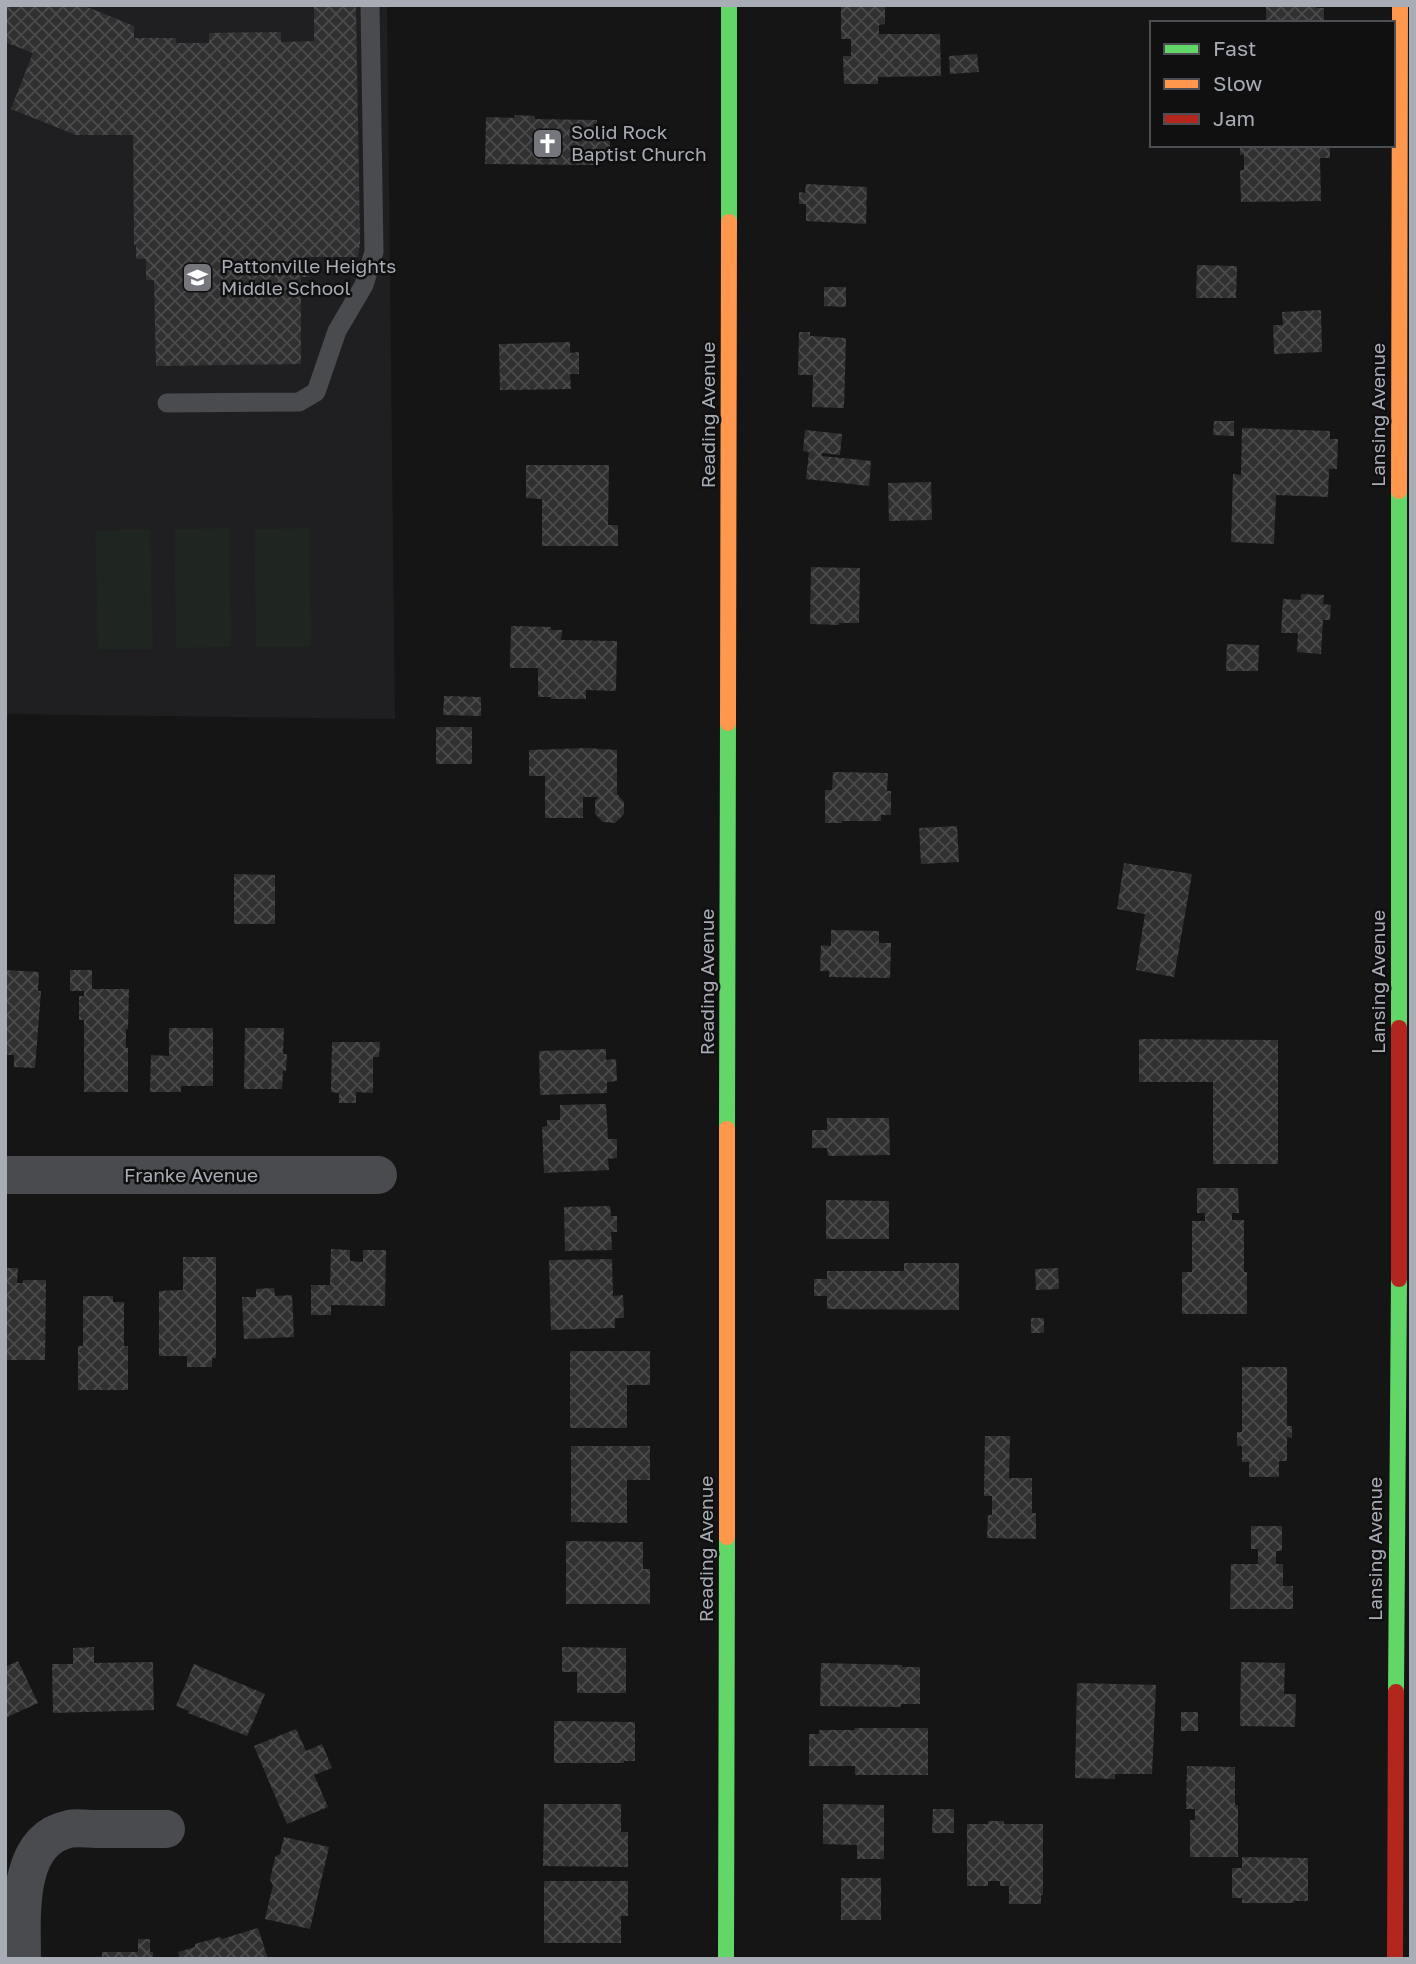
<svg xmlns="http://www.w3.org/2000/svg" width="1416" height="1964" viewBox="0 0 1416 1964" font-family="'Golos Text',sans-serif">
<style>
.built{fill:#1f1f21}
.pitch{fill:#1f2520}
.building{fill:url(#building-cross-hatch)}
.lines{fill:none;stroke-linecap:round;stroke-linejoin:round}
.lane{stroke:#4a4b4e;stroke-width:19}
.street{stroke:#4a4b4e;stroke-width:38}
.fast{stroke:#63d668;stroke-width:16}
.slow{stroke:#ff974d;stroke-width:16}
.jam{stroke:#b3261e;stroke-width:16}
.labels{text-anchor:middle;stroke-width:5;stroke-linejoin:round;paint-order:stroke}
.poi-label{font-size:19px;fill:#a8acb5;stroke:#101011;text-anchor:start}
.street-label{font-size:19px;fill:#a8acb5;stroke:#101011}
</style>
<defs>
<pattern id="building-cross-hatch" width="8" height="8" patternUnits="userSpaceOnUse" patternTransform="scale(1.75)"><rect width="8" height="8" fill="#303031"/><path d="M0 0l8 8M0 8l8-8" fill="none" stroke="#4b4b4d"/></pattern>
</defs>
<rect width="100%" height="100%" fill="#151516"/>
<!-- built -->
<polygon class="built" points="5,5 387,5 395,719 5,714"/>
<!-- pitch -->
<g class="pitch">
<polygon points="229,528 231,647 176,648 174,529"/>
<polygon points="309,528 311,647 256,647 254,529"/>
<polygon points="150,529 153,649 98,650 95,530"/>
</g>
<!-- building -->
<g class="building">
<polygon points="5,5 82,5 134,26 134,38 176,38 176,43 209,43 209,33 281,32 281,42 314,41 314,5 356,5 360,243 358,257 308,257 310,277 301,277 301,364 156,366 154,280 146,280 146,259 136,259 136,245 134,245 133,135 76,135 11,109 33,53 5,42"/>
<polygon points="841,5 885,5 885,24 879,25 879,34 940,34 941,76 878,77 878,84 844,84 843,56 851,56 851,39 841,39"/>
<polygon points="1266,5 1316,5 1316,8 1324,8 1324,23 1266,23"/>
<polygon points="977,54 979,72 950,74 949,56"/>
<polygon points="515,115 535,116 535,119 597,120 596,130 610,131 610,156 597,156 596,165 485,164 486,117 514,118"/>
<polygon points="1240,145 1330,145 1330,158 1320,158 1321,201 1241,202 1240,170 1244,170 1244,154 1240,155"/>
<polygon points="806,184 867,187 866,224 806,221 806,204 799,204 799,192 805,193"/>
<polygon points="1197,265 1237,266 1236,298 1196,298"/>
<polygon points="824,287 846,287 846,307 824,306"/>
<polygon points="1321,310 1322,352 1274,354 1273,325 1283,325 1282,312"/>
<polygon points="799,332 810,332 810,336 846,338 844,408 812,407 813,375 798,375"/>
<polygon points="570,342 570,353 579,352 579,374 570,374 571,389 500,390 499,344"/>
<polygon points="1214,421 1234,421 1234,436 1213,435"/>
<polygon points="1242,428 1330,431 1330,439 1338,439 1337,469 1329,469 1328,497 1276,495 1274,544 1231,542 1233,474 1241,475"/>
<polygon points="805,430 842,434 840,455 822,453 822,456 871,461 869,486 806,479 809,452 803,451"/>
<polygon points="526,465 609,465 608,525 618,525 618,546 542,546 542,499 526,498"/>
<polygon points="931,482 932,520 889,521 888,483"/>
<polygon points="811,567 860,568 859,623 839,623 839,625 810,624"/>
<polygon points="1301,594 1324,595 1323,604 1331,605 1330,620 1323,620 1321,654 1297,652 1298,633 1281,633 1283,599 1301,600"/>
<polygon points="511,626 551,627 551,630 562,630 561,640 617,641 616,691 586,690 586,699 551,699 551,697 538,697 538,668 510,668"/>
<polygon points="1227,644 1259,645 1258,671 1226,671"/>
<polygon points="444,696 481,697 481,716 443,715"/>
<rect x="436" y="727" width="36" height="37"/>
<polygon points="587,748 617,750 617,794 624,802 624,814 615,823 603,822 595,814 595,801 598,797 583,797 583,818 545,818 545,776 529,776 529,750"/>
<polygon points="833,772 888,773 887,791 891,791 891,815 881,815 881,821 842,821 842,823 825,823 825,790 832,790"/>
<polygon points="957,826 959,862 921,864 919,828"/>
<polygon points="1124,863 1192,874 1174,977 1136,970 1145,914 1117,909"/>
<polygon points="234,874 275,875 275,924 234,924"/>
<polygon points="831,930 879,931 879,943 891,943 890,978 829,977 829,971 820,971 821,945 831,946"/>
<polygon points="5,970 39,972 38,991 41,991 35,1068 14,1067 14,1055 5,1055"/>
<polygon points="70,970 92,970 92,989 129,989 128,1029 126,1029 126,1048 128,1048 128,1092 84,1092 84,1020 79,1020 79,996 84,996 84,991 70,991"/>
<polygon points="169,1028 213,1028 213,1086 181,1086 181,1092 150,1092 151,1055 169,1056"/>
<polygon points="245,1028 284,1028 283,1054 287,1054 286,1071 283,1071 282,1089 244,1089"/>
<polygon points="1139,1039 1278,1040 1278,1164 1213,1164 1213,1082 1139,1082"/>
<polygon points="332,1042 380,1042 379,1057 373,1057 373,1093 356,1092 356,1103 339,1103 339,1093 331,1092"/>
<polygon points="606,1049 606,1060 616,1059 617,1081 607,1082 607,1093 540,1095 539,1051"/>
<polygon points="606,1104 608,1139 617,1139 617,1158 608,1159 609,1170 544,1173 542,1127 547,1126 547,1120 560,1120 560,1105"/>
<polygon points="827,1118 889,1118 890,1155 828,1156 827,1148 812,1148 812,1130 827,1130"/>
<polygon points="1197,1188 1238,1188 1239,1213 1232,1213 1232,1220 1244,1220 1244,1272 1247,1272 1247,1314 1182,1314 1182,1272 1192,1272 1192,1221 1205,1221 1205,1213 1197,1213"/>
<polygon points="826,1200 889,1201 889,1239 826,1239"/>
<polygon points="610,1206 611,1216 617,1216 617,1232 611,1232 612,1250 565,1251 564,1207"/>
<polygon points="331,1249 350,1250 350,1261 363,1262 363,1250 386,1250 385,1306 331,1305 331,1315 311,1315 311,1285 330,1285"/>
<polygon points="183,1257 216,1257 216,1358 212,1358 212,1367 187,1367 187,1356 159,1356 159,1291 183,1290"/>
<polygon points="612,1259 613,1296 623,1295 624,1318 615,1318 615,1328 551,1330 549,1260"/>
<polygon points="904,1263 959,1263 959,1310 827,1309 827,1296 814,1296 814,1279 827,1279 827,1271 904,1271"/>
<polygon points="5,1268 18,1268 17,1283 23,1283 23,1280 46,1280 45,1360 5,1360"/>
<polygon points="1058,1268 1059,1289 1036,1290 1035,1269"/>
<polygon points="274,1288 275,1296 292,1295 294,1337 244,1339 242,1297 256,1297 256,1289"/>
<polygon points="83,1296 113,1296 113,1302 124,1302 124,1346 128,1346 128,1390 78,1390 78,1346 83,1346"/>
<rect x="1031" y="1318" width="13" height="15"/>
<polygon points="570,1351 650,1351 650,1385 627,1385 627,1428 570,1428"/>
<polygon points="1242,1367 1287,1367 1287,1426 1292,1426 1292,1438 1287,1437 1287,1461 1279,1461 1279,1477 1249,1477 1249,1462 1242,1462 1242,1446 1237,1446 1237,1432 1242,1432"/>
<polygon points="985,1436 1010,1436 1009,1478 1032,1478 1032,1513 1036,1513 1036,1539 987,1538 988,1515 992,1515 992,1496 984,1496"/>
<polygon points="571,1446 650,1446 650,1480 627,1480 627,1523 571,1522"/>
<polygon points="1251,1526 1282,1526 1282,1551 1276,1551 1276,1564 1283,1564 1283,1586 1293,1586 1293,1609 1230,1609 1231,1564 1258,1564 1258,1549 1251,1549"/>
<polygon points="566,1541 643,1542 643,1569 650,1569 650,1604 566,1604"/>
<polygon points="94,1647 94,1663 153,1662 154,1710 53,1713 52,1664 73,1664 73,1648"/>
<polygon points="562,1647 626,1648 626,1693 577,1693 577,1672 562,1672"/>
<polygon points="18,1661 38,1703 5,1718 5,1667"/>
<polygon points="1241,1662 1285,1663 1284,1694 1296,1694 1295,1727 1240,1726"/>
<polygon points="821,1663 902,1665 902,1667 920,1667 920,1704 901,1704 901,1707 820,1706"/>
<polygon points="194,1664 265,1694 247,1736 188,1713 189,1711 176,1706"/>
<polygon points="1077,1683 1156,1685 1152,1774 1115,1774 1115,1779 1075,1778"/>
<rect x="1181" y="1712" width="17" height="19"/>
<polygon points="554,1721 635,1722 635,1761 624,1761 624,1763 554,1763"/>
<polygon points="855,1728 928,1728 928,1775 855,1775 855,1766 809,1766 809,1734 819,1734 819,1730 854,1730"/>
<polygon points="296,1729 306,1751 322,1744 332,1768 314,1775 328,1807 287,1824 254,1746"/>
<polygon points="1187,1766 1235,1767 1235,1805 1238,1805 1238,1857 1190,1857 1190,1820 1195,1820 1195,1809 1186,1809"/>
<polygon points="544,1804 621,1804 621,1832 628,1832 628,1867 543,1866"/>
<polygon points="823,1804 884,1805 884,1859 857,1859 857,1845 823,1844"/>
<polygon points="933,1809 954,1809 954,1833 932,1833"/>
<polygon points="988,1821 1004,1821 1004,1824 1043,1824 1043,1895 1041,1895 1041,1904 1009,1904 1009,1886 1000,1886 1000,1881 988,1881 988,1886 967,1886 967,1824 988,1824"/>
<polygon points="284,1837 329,1847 310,1929 265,1919 273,1885 270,1880 275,1857 280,1854"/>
<polygon points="1242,1857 1308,1858 1308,1901 1294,1901 1294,1903 1242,1903 1242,1898 1232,1898 1232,1868 1242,1868"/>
<rect x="841" y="1878" width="40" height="42"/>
<polygon points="544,1881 628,1881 628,1916 621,1916 621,1943 544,1943"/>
<polygon points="258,1928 268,1959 180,1959 178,1952 195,1947 195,1944 220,1937 222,1939"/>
<polygon points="138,1939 150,1939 150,1952 153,1952 153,1959 102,1959 102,1952 138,1952"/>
</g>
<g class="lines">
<!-- lane -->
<polyline class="lane" points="167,403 299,402 316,392 337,331 364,285 374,252 370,5"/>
<!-- street -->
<g class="street">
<polyline points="5,1175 378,1175"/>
<path d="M22 1959C22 1917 15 1840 69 1829 77 1827 88 1829 96 1829 119 1829 143 1829 166 1829"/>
</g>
<!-- fast -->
<g class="fast">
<polyline points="729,222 729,5"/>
<polyline points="1399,491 1399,1028"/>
<polyline points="727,1129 728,723"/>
<polyline points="1396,1692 1399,1279"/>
<polyline points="726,1959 727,1537"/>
</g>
<!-- slow -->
<g class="slow">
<polyline points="1399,491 1400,5"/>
<polyline points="728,723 729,222"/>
<polyline points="727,1537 727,1129"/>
</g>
<!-- jam -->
<g class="jam">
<polyline points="1399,1279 1399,1028"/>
<polyline points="1395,1959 1396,1692"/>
</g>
</g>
<!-- icons -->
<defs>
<symbol id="church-square" viewBox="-11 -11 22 22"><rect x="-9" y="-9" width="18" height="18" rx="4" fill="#75777d" stroke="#101011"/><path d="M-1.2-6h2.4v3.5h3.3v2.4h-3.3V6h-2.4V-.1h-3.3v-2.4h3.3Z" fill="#fff"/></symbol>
<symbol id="school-square" viewBox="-11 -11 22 22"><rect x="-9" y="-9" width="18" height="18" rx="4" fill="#75777d" stroke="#101011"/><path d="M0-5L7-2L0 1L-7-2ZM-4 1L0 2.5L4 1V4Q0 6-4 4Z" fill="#fff"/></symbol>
</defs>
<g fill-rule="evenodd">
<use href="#church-square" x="530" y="126" width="35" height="35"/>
<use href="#school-square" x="180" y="260" width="35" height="35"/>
</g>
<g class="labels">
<!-- poi labels -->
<g class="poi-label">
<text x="571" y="139">Solid Rock<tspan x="571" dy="22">Baptist Church</tspan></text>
<text x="221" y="273">Pattonville Heights<tspan x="221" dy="22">Middle School</tspan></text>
</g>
<!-- street labels -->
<g class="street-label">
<text transform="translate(708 415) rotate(-90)" y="7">Reading Avenue</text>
<text transform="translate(1378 415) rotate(-90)" y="7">Lansing Avenue</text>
<text transform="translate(707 982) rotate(-90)" y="7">Reading Avenue</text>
<text transform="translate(1378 982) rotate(-90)" y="7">Lansing Avenue</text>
<text x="191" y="1182">Franke Avenue</text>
<text transform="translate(706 1549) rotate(-90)" y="7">Reading Avenue</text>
<text transform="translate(1375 1549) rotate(-90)" y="7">Lansing Avenue</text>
</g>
</g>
<!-- border -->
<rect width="1416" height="1964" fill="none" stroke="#a8acb5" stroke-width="14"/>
<!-- legend -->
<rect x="1150" y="21" width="245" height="126" fill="#101011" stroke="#4d4e53" stroke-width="2"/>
<rect x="1164" y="44" width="35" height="10" fill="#63d668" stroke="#4d4e53" stroke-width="2"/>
<text x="1213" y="56" font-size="21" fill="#a8acb5">Fast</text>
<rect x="1164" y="79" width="35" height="10" fill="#ff974d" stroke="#4d4e53" stroke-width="2"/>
<text x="1213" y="91" font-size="21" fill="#a8acb5">Slow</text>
<rect x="1164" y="114" width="35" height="10" fill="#b3261e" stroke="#4d4e53" stroke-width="2"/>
<text x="1213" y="126" font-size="21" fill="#a8acb5">Jam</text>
</svg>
